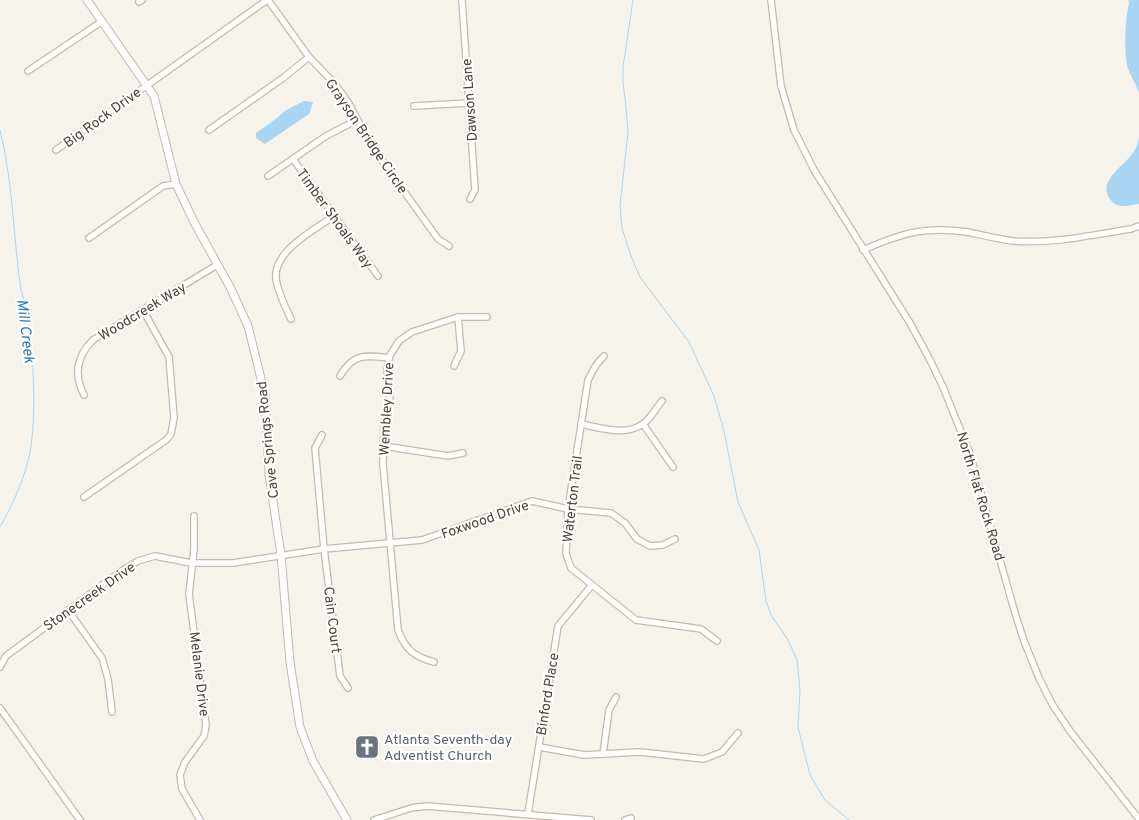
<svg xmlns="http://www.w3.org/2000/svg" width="1139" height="820" viewBox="0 0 1139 820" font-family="Overpass,sans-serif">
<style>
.water{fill:#a9d4f2}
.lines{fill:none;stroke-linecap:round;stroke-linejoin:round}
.stream{stroke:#a9d4f2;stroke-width:1}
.minor-casing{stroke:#c2bbae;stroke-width:8}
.tertiary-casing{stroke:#c2bbae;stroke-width:9}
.minor{stroke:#fff;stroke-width:5.5}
.tertiary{stroke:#fff;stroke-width:7}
.labels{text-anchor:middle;stroke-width:4.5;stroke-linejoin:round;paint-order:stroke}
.street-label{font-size:14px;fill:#4b4439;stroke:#fff}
.worship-label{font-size:14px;fill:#5b616d;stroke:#fff;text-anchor:start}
.water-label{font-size:15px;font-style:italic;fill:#2e7ab2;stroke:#fff}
</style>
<rect width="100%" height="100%" fill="#f6f3ec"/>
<!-- water -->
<g class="water">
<path d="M1130 0H1139V93C1137 85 1132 79 1129 71 1123 57 1125 15 1130 0Z"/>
<polygon points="304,101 313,102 309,114 265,144 256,138 256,133 277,118 286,110"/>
<path d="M1139 136V204C1128 205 1118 210 1110 199 1097 181 1123 167 1132 154 1137 149 1138 143 1139 136Z"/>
</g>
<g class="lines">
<!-- stream -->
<g class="stream">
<polyline points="633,0 623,67 623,82 626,107 628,132 620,206 622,228 631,256 640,277 689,342 714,396 724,431 738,502 759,550 766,601 771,615 788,640 797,660 800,690 798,727 810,775 825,800 849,820"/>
<polyline points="1128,0 1129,2"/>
<path d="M0 130C12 178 13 227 19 276 21 294 27 311 29 328 34 363 37 428 28 461 22 484 12 506 0 527"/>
</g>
<defs>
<g id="minor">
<polyline points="268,0 309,57 335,84 348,102 364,132 383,162 438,239 449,246"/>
<polyline points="462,0 475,190 470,199"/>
<polyline points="771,0 781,86 794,130 814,170 910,323 929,358 943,387 970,454 1015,613 1024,641 1039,678 1052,704 1070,731 1139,819"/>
<polyline points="139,2 142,0"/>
<polyline points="28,71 101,22"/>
<polyline points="414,106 469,103"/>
<polyline points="209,130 283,78 309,57"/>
<polyline points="56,150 267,0"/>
<polyline points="293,159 378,276"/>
<polyline points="268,176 326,136 357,120"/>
<polyline points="89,238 163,186 176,184"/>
<path d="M863 250C902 233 925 226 967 232 982 235 998 239 1013 241 1052 244 1093 235 1131 229L1139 226"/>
<path d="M291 319C285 306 278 293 276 279 273 251 314 230 334 216"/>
<polyline points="604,356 596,365 588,380 568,509 566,554 571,568 636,620 701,629 717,641"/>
<polyline points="454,366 461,351 458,317"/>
<path d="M340 376C353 353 366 355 389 358"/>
<path d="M84 395C73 374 77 356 93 340L217 265"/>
<path d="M581 424C601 428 627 437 644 423 651 418 656 408 662 401"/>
<polyline points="643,424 673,467"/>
<polyline points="322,435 315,448 324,549 340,676 348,688"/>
<polyline points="384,446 448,456 463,453"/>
<polyline points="84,497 166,440 171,434 174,418 169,357 143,310"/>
<polyline points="194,516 194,549 189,594 206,725 204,736 185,762 180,775 182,789 200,820"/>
<polyline points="68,610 102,658 108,679 112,712"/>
<path d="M434 662C414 657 405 649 398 630L383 464 384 425 390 401 387 370 390 355 399 341 412 332 458 317H487"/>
<polyline points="0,667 6,656 120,572 138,561 155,556 191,563 233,563 324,549 422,540 532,501 568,509 611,513 625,523 637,539 650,546 663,545 675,539"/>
<polyline points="0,708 80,820"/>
<polyline points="539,747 584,755 640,752 704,759 722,752 738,733"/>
<polyline points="603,754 609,710 616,697"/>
<polyline points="528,814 558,626 592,585"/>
<polyline points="374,820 411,808 427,806 591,820"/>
<polyline points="625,820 631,818"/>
</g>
<polyline id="tertiary" points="87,0 154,96 176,184 194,222 231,289 248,326 265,395 269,474 281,555 290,662 300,727 313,761 347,820"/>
</defs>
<!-- minor casing -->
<use href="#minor" class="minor-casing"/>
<!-- tertiary casing -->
<use href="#tertiary" class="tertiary-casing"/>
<!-- minor -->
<use href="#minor" class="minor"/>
<!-- tertiary -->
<use href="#tertiary" class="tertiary"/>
</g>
<!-- icons -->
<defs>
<symbol id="church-square" viewBox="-11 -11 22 22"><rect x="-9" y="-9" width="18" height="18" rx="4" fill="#6b7280" stroke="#fff"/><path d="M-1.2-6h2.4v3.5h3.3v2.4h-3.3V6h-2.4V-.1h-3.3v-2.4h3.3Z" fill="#fff"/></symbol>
</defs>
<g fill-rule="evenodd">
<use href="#church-square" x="353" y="733" width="28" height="28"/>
</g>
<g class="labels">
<!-- street labels -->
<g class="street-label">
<text transform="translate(469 100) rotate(-94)" y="5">Dawson Lane</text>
<text transform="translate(102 117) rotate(-36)" y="5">Big Rock Drive</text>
<text transform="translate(367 136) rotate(56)" y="5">Grayson Bridge Circle</text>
<text transform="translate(335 218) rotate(54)" y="5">Timber Shoals Way</text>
<text transform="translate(142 311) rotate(-31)" y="5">Woodcreek Way</text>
<text transform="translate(386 409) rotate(-87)" y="5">Wembley Drive</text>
<text transform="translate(267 440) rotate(-96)" y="5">Cave Springs Road</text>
<text transform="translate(981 496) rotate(73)" y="5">North Flat Rock Road</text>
<text transform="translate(572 499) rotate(-83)" y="5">Waterton Trail</text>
<text transform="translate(485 519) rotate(-19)" y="5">Foxwood Drive</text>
<text transform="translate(89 596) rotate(-35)" y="5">Stonecreek Drive</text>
<text transform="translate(333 620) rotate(83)" y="5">Cain Court</text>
<text transform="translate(200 674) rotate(83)" y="5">Melanie Drive</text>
<text transform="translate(547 694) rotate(-81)" y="5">Binford Place</text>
</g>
<!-- worship labels -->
<g class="worship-label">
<text x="384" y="744">Atlanta Seventh-day<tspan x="384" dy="16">Adventist Church</tspan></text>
</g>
<!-- water labels -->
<g class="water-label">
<text transform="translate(26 331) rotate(83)" y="5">Mill Creek</text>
</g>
</g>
</svg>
